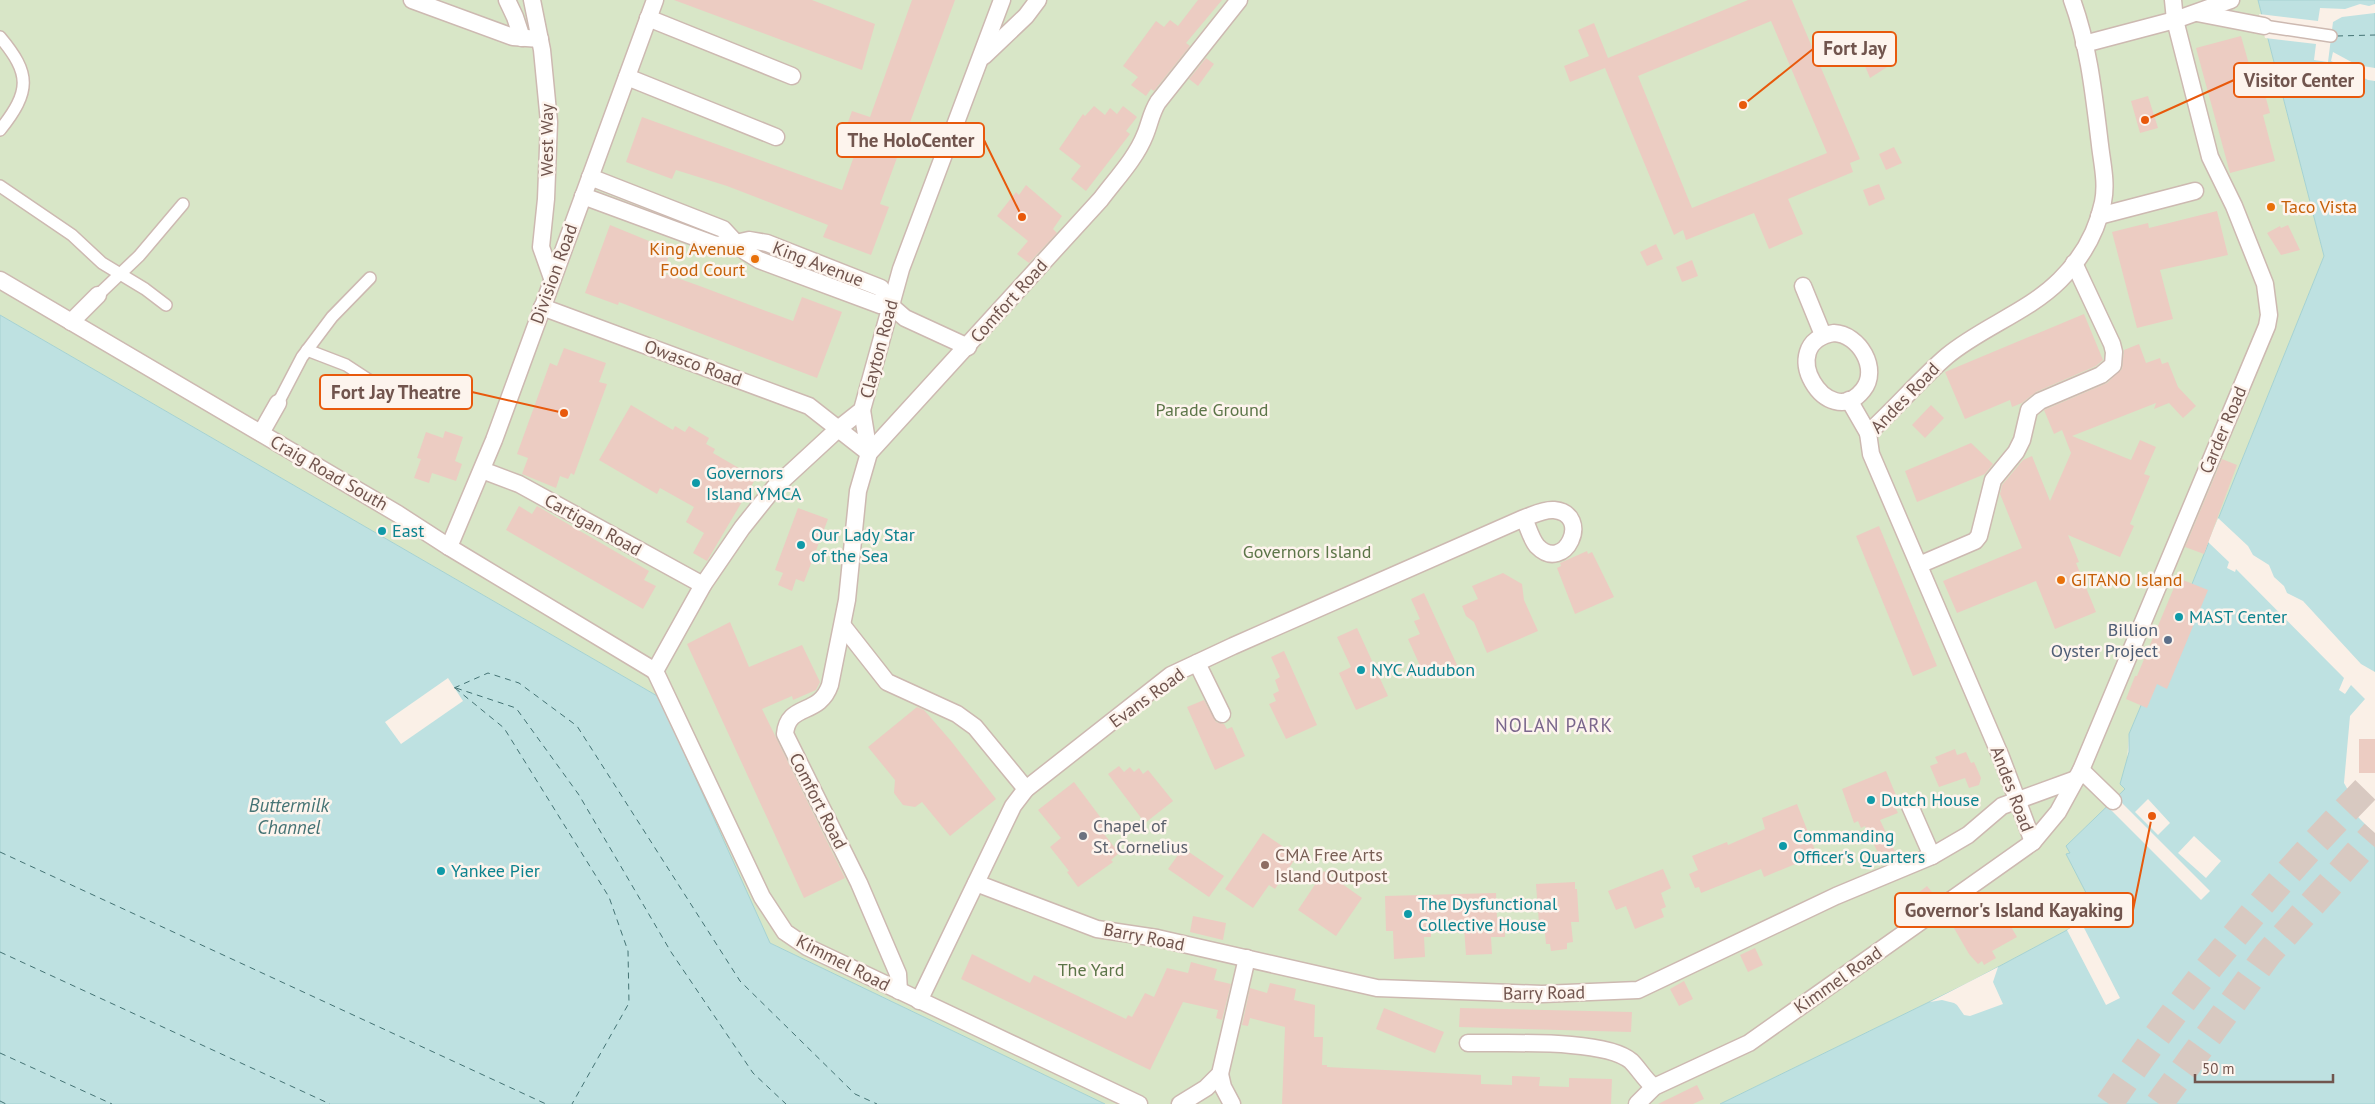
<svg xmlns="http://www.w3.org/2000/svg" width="2375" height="1104" viewBox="0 0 2375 1104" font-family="'PT Sans',sans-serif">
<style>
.green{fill:#d8e6c7}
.water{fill:#bee1e1;stroke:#a5d2d2}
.pier{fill:#faf0e7}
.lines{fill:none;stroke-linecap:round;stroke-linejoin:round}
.ferry{stroke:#447374;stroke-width:1;stroke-dasharray:6 5;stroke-linecap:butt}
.building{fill:#ecccc2;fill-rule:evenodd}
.motorway-tunnel{stroke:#d8c9c1;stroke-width:28;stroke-dasharray:28 14;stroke-linecap:butt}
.service-casing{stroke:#cdb9b1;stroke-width:14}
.pedestrian-casing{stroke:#cdb9b1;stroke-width:19}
.service{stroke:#fff;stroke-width:11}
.pedestrian{stroke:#fff;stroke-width:16}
.food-dot{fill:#e8710a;stroke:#fdf4ed;stroke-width:2}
.culture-dot{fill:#0f9aa8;stroke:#fdf4ed;stroke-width:2}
.service-dot{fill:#5c6f8a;stroke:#fdf4ed;stroke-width:2}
.worship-dot{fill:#6b7280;stroke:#fdf4ed;stroke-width:2}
.education-dot{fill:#8d6e63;stroke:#fdf4ed;stroke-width:2}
.labels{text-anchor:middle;stroke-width:5;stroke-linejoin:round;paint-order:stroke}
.street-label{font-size:18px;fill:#71554e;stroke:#fdf4ed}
.food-label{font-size:18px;fill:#c56008;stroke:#fdf4ed;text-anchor:start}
.park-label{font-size:18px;fill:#5c7548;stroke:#fdf4ed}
.culture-label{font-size:18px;fill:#0d838f;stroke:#fdf4ed;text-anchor:start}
.service-label{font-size:18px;fill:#4e5e75;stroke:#fdf4ed;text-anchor:end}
.worship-label{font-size:18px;fill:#5b616d;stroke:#fdf4ed;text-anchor:start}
.education-label{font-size:18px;fill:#785e54;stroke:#fdf4ed;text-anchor:start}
.neighbourhood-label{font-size:19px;letter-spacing:1px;fill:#7a668c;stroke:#fdf4ed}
.water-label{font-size:19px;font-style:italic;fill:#447374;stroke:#fdf4ed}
.leader{fill:none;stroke:#e8590c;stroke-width:2}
.callout-dot{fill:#e8590c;stroke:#fdf4ed;stroke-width:2}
.callout{fill:#fdf4ed;stroke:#e8590c;stroke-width:2}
.callout-label{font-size:19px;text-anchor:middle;font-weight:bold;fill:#71554e}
</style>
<rect width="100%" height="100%" fill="#faf0e7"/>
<!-- green -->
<polygon class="green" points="0,0 2258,0 2324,256 2192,584 2129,734 2125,789 2066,846 2070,853 2067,855 2097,914 1968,983 1720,1104 1105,1104 770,943 659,697 0,315"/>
<!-- water -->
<g class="water">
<polygon points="2258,0 2375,0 2375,1104 1720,1104 1968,983 2097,914 2066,854 2070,853 2066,846 2125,789 2120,784 2129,752 2129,734 2192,584 2324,256"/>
<polygon points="0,315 659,697 770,943 1105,1104 0,1104"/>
</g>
<!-- pier -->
<g class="pier">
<polygon points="2360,4 2369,6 2375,4 2375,13 2342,17 2333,22 2328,62 2314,60 2316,44 2265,38 2259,14 2318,21 2320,8 2345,9"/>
<polygon points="2333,52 2357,65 2375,68 2375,81 2368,80 2331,61"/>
<polygon points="2218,518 2248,546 2253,555 2269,565 2274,577 2284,586 2287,593 2303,601 2361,664 2375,672 2375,834 2340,799 2348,790 2344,783 2350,716 2365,699 2351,685 2345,694 2339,690 2344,678 2236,569 2235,572 2227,568 2229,562 2208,542"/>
<polygon points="448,678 463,701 401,744 385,722"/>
<polygon points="2117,798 2210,891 2201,900 2108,807"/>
<polygon points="2148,799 2170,823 2158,835 2135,812"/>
<polygon points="2194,836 2221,861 2206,878 2178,853"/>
<polygon points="2081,922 2120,998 2106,1005 2067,930"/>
<polygon points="1998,967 1993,982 2003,1004 1970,1016 1964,1015 1957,1005 1954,1003 1942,1000 1930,1002"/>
</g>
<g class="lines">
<!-- ferry -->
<g class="ferry">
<polyline points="2337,36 2375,35"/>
<polyline points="454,688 488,673 519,683 577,726 740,981 855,1094 877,1104"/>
<polyline points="455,688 504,728 609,897 628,951 629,1003 572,1104"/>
<polyline points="456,688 516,708 579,795 671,952 753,1073 786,1104"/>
<polyline points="0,852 546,1104"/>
<polyline points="0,952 330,1104"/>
<polyline points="0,1053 112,1104"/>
<polyline points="0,1101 6,1104"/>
</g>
</g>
<!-- building -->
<g class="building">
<polygon points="674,0 812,0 875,24 862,70"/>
<polygon points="912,0 955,0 880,204 889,207 871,255 823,237 828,225 727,186 676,170 672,179 626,162 642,117 842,190 859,142 843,136 852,111 870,117"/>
<polygon points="1198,0 1222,0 1186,43 1190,46 1154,91 1151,89 1146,96 1131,85 1138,77 1123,66 1156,21 1164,27 1170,20 1178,26"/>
<path d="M1748 0H1792L1860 159 1850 163 1853 172 1788 199 1803 234 1769 249 1754 213 1686 240 1683 230 1674 235 1605 68 1570 82 1564 66 1589 56 1578 30 1594 23 1608 58ZM1771 21 1827 153 1692 208 1638 76Z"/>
<polygon points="2241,36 2254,82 2261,80 2270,113 2263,115 2275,161 2230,173 2196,48"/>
<polygon points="1885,38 1895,62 1870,78 1856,44"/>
<polygon points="1206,58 1214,64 1198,86 1189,79"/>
<polygon points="2148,96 2158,128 2140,133 2131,101"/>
<polygon points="1094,106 1105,115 1110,108 1117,114 1123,106 1137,117 1126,131 1130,134 1086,191 1071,179 1081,166 1059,149 1083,114 1085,116"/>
<polygon points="1894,147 1902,163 1886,170 1879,154"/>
<polygon points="1879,184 1885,199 1869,206 1863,190"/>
<polygon points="1026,185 1062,216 1053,229 1057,233 1029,263 1017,254 1028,241 997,216 1016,192 1019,195"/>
<polygon points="2217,211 2228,255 2160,270 2173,319 2137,328 2112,232 2148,223 2149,228"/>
<polygon points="610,225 671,250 663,273 697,285 793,321 802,297 842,312 817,378 619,302 618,305 585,293"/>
<polygon points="2288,225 2300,250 2281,255 2267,233 2280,226 2281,228"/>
<polygon points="1656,244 1663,259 1647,266 1640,252"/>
<polygon points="1692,260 1698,276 1682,282 1676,267"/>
<polygon points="2084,314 2103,360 2096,366 2036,392 2022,403 2012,407 2010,400 1965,419 1945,372"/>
<polygon points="2139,344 2146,363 2160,358 2162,364 2168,362 2178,387 2196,406 2183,418 2169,403 2154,409 2156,403 2072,436 2131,460 2140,440 2156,447 2144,474 2150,476 2130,524 2134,526 2120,557 2068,535 2079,562 2076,563 2096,612 2055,629 2036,581 1957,613 1943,581 2022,548 2000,494 2002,485 2023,460 2032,456 2050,501 2071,453 2062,430 2054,434 2044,410 2107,383 2122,369 2124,350"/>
<polygon points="564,348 606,363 599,382 607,384 574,475 571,473 568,479 560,476 556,488 522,474 528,458 517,454 550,363 557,366"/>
<polygon points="631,405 673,430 675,426 685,432 689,426 697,431 709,438 706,444 715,449 713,453 756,478 707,561 693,553 704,533 686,522 694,507 660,488 657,494 599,460"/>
<polygon points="1931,405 1944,418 1925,438 1912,425"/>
<polygon points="445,431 463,437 455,461 462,464 456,481 432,473 429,483 414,478 421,459 417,458 426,432 443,438"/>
<polygon points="1971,443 1993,464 1985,474 1917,502 1905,471"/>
<polygon points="2222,459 2237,465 2204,554 2185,547"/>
<polygon points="519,506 532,514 537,506 649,571 644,580 656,586 643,609 506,530"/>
<polygon points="798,508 828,519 804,582 796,579 792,591 778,585 783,573 775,570"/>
<polygon points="1879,526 1937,666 1913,676 1856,536"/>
<polygon points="1587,551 1588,554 1592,552 1614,597 1575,614 1557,568 1561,566 1560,563"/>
<polygon points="1503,573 1522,584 1524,600 1538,631 1487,653 1474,622 1466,616 1462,606 1478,599 1472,586"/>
<polygon points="2178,578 2208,590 2167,689 2157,684 2147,708 2126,699 2135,676 2137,676"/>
<polygon points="1424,593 1457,665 1426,679 1408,639 1420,634 1414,621 1420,619 1411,599"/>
<polygon points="730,622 749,667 802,645 820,682 816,690 793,700 792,696 762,709 845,878 804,898 687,644"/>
<polygon points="1357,628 1388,696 1356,710 1339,673 1351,667 1337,637"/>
<polygon points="1284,651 1317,725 1286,739 1269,704 1276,701 1273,694 1279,691 1275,680 1280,677 1271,657"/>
<polygon points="1204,700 1216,722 1224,724 1227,729 1232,727 1245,756 1215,770 1187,707"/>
<polygon points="917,707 924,710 951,741 996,799 950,836 922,802 915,807 903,805 894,793 895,780 868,747"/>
<rect x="2359" y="739" width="16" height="34"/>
<polygon points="1955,749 1957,755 1966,752 1971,763 1974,762 1981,778 1979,785 1969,788 1965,778 1939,787 1930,766 1938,763 1935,757"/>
<polygon points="1119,766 1124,772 1130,767 1134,772 1139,768 1143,774 1148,770 1173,801 1145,823 1108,774"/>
<polygon points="1886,771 1900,805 1895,807 1898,813 1880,820 1896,854 1882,861 1865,826 1861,828 1858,821 1854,823 1842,789"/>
<polygon points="1074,782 1110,830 1104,834 1119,853 1111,860 1113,862 1078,887 1067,872 1069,871 1050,847 1061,838 1038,810"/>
<polygon points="1797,804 1817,855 1764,877 1761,869 1701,893 1699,887 1695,888 1689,874 1698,870 1692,856 1727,842 1728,845 1765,829 1762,818"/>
<polygon points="1263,833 1297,856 1275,889 1269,885 1253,908 1225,889"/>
<polygon points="1183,848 1224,876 1209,897 1168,869"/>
<polygon points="1663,869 1671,888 1661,893 1666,907 1661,909 1664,917 1635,929 1626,906 1616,910 1608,891"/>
<polygon points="1324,871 1362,898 1336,936 1298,910"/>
<polygon points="1575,882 1575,889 1577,889 1579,922 1571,922 1573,942 1567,943 1567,949 1551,951 1550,944 1546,944 1544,923 1539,923 1536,884"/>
<polygon points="1927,886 1936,897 1922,908 1913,897"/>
<polygon points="1496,893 1497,918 1504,917 1505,937 1491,937 1492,954 1466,955 1464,927 1431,929 1431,937 1424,937 1425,957 1394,959 1393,931 1386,931 1385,896"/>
<polygon points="1996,901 2017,937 1992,951 1996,958 1984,965 1982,961 1978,964 1969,954 1954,928"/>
<polygon points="1193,916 1226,923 1223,940 1190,932"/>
<polygon points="1755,948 1763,965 1748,972 1740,955"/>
<polygon points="972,954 1030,983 1034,975 1126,1019 1128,1015 1132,1017 1145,993 1154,997 1167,968 1188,973 1191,962 1217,969 1214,980 1231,984 1222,1020 1216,1018 1218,1010 1183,1002 1150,1070 961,979"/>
<polygon points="1684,981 1693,999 1679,1006 1670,989"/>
<polygon points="1270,983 1296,989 1294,1000 1315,1005 1314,1037 1323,1037 1322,1065 1327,1065 1327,1067 1481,1075 1481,1084 1512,1085 1512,1076 1540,1077 1539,1086 1569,1087 1569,1078 1612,1079 1611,1104 1282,1104 1285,1027 1250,1018 1248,1026 1242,1025 1250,988 1267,993"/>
<polygon points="1384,1008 1444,1032 1435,1053 1376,1029"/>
<polygon points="1460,1008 1632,1012 1631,1032 1459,1027"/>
<polygon points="1697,1085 1704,1099 1693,1104 1658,1104"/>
</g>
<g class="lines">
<!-- motorway-tunnel -->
<g class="motorway-tunnel">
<path d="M2109 1104C2188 988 2276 880 2375 780"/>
<polyline points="2159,1104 2268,954 2375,833"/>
</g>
<defs>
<g id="service">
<polyline points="2264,26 2331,36"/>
<path d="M0 37C31 74 31 91 0 130"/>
<polyline points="0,186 72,235 102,263 145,289 166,305"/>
<polyline points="98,295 139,256 183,204"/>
<polyline points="307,350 346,365 372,382"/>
<polyline points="278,403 302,357 332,317 370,278"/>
</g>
<g id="pedestrian">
<polyline points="412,0 513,37 540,39"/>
<polyline points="507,0 515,17 522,38"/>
<polyline points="532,0 542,50 549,122 546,199 541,247 552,278"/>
<polyline points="2197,13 2264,26"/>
<polyline points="648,18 792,76"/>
<polyline points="2084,44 2175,20 2231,0"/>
<polyline points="984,56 1026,16 1038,0"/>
<polyline points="627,77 776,137"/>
<polyline points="590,177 723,229 736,243 749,240 767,243 881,288 890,305 905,318 968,347"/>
<polyline points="583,196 716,245 736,243 746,252 759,260 880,305 890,305"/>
<polyline points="2099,216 2195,191"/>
<polyline points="0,280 398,514 449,547 655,671"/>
<polyline points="1803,286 1823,335"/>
<polyline points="542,307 809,406 869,453 862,410"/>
<polyline points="71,322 98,295"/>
<path d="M1834 333C1859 334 1880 369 1863 390 1828 434 1773 343 1834 333Z"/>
<polyline points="1849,400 1868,433"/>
<polyline points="261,433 278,403"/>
<polyline points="482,470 519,484 703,585"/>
<polyline points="449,547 494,440 655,0"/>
<polyline points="1919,565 1975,541 1979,536 1993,480 2016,452 2022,440 2029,410 2040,401 2101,375 2113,365 2114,352 2112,344 2074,263"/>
<polyline points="843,626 887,682 957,714 975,727 1026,789"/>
<polyline points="1197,663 1222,714"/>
<polyline points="655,671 703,585 742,528 774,488 838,429 862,410 901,269 1002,0"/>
<polyline points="655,671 762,897 785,932 807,947 1139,1104"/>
<polyline points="2081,770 2113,801"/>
<polyline points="1910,806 1932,856"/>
<path d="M2033 842 2001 757 1871 454 1868 433C1895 409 1919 380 1947 356 1982 327 2028 312 2060 280 2082 258 2097 232 2103 202 2107 183 2102 163 2100 145 2094 96 2089 46 2072 0"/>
<polyline points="976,883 1097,929 1157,938 1377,988 1542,994 1638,990 1836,896 1932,856 1968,835 2002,806 2076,779"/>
<path d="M899 991 898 974 859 883 785 734C788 702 819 717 830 685L847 600 858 491 869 453 1101 199C1116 179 1136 158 1145 135 1150 123 1151 113 1158 102L1239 0"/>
<path d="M919 1001 1013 806 1026 789 1171 675 1233 646 1524 518C1533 515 1544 509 1554 510 1593 514 1565 575 1537 546 1531 539 1528 527 1524 518"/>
<path d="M1468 1043C1504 1044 1604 1038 1631 1061 1639 1069 1645 1080 1654 1087"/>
<polyline points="1220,1074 1223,1087 1232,1104"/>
<polyline points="1180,1104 1206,1088 1220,1074 1247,958"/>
<polyline points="1637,1104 1654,1087 1749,1043 2033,842 2058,812 2081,770 2267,326 2269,315 2265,284 2234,206 2210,157 2175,20 2173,0"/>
</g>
</defs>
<!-- service casing -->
<use href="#service" class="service-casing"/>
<!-- pedestrian casing -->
<use href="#pedestrian" class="pedestrian-casing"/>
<!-- service -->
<use href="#service" class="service"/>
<!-- pedestrian -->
<use href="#pedestrian" class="pedestrian"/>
</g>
<!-- markers -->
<g class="food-dot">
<circle cx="2271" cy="207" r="5"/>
<circle cx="755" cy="259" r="5"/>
<circle cx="2061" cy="580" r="5"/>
</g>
<g class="culture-dot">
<circle cx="696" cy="483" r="5"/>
<circle cx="382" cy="531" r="5"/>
<circle cx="801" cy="545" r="5"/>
<circle cx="2179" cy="617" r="5"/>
<circle cx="1361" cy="670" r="5"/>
<circle cx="1871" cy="800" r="5"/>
<circle cx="1783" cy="846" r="5"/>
<circle cx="441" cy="871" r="5"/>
<circle cx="1408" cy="914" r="5"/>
</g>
<circle class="service-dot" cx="2168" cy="640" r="5"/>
<circle class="worship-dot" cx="1083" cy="836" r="5"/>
<circle class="education-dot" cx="1265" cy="865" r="5"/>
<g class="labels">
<!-- street labels -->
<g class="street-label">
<text transform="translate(547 140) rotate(-90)" y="6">West Way</text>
<text transform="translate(818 264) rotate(21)" y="6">King Avenue</text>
<text transform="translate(554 274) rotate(-70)" y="6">Division Road</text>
<text transform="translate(1009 301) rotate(-48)" y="6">Comfort Road</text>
<text transform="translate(879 349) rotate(-75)" y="6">Clayton Road</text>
<text transform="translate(693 363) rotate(20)" y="6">Owasco Road</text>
<text transform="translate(1905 398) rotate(-46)" y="6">Andes Road</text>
<text transform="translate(2223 430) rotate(-67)" y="6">Carder Road</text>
<text transform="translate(329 473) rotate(30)" y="6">Craig Road South</text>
<text transform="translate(593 525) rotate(29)" y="6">Cartigan Road</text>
<text transform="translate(1147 698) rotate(-36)" y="6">Evans Road</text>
<text transform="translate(2012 789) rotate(69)" y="6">Andes Road</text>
<text transform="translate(818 801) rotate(63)" y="6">Comfort Road</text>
<text transform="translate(1144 937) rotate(11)" y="6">Barry Road</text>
<text transform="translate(843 963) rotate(27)" y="6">Kimmel Road</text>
<text transform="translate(1838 980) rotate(-35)" y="6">Kimmel Road</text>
<text transform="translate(1544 993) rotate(-1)" y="6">Barry Road</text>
</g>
<!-- food labels -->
<g class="food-label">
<text x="2281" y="213">Taco Vista</text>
<text x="745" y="255" text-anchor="end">King Avenue<tspan x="745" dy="21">Food Court</tspan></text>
<text x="2071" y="586">GITANO Island</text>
</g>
<!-- park labels -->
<g class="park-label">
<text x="1212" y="416">Parade Ground</text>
<text x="1307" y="558">Governors Island</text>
<text x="1091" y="976">The Yard</text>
</g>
<!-- culture labels -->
<g class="culture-label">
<text x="706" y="479">Governors<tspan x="706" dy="21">Island YMCA</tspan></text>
<text x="392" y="537">East</text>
<text x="811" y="541">Our Lady Star<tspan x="811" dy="21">of the Sea</tspan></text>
<text x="2189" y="623">MAST Center</text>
<text x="1371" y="676">NYC Audubon</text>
<text x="1881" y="806">Dutch House</text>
<text x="1793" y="842">Commanding<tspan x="1793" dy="21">Officer's Quarters</tspan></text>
<text x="451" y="877">Yankee Pier</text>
<text x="1418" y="910">The Dysfunctional<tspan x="1418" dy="21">Collective House</tspan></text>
</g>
<!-- service labels -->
<g class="service-label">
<text x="2158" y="636">Billion<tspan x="2158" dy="21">Oyster Project</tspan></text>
</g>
<!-- worship labels -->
<g class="worship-label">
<text x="1093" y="832">Chapel of<tspan x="1093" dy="21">St. Cornelius</tspan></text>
</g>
<!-- education labels -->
<g class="education-label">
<text x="1275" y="861">CMA Free Arts<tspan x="1275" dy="21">Island Outpost</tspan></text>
</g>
<!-- neighbourhood labels -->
<g class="neighbourhood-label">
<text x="1554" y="732">NOLAN PARK</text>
</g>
<!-- water labels -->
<g class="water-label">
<text x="289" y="812">Buttermilk<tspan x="289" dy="22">Channel</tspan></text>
</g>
</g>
<!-- callouts -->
<path class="leader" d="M1743 105L1813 49M2145 120L2234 80M1022 217L984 140M564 413L472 392M2152 816L2133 910"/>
<g class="callout-dot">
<circle cx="1743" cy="105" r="5"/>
<circle cx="2145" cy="120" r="5"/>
<circle cx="1022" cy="217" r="5"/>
<circle cx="564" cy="413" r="5"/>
<circle cx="2152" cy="816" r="5"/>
</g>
<g class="callout">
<rect x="1813" y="32" width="83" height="34" rx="5"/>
<rect x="2234" y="63" width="130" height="34" rx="5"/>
<rect x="837" y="123" width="147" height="34" rx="5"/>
<rect x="320" y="375" width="152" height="34" rx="5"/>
<rect x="1895" y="893" width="238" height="34" rx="5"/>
</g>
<g class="callout-label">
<text x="1855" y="55">Fort Jay</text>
<text x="2299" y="87">Visitor Center</text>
<text x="911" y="147">The HoloCenter</text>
<text x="396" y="399">Fort Jay Theatre</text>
<text x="2014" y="917">Governor's Island Kayaking</text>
</g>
<!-- scale -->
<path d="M2195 1074v8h138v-8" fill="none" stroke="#71554e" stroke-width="2.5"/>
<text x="2202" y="1074" font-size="15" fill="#71554e" stroke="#fdf4ed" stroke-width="4" paint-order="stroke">50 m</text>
</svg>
